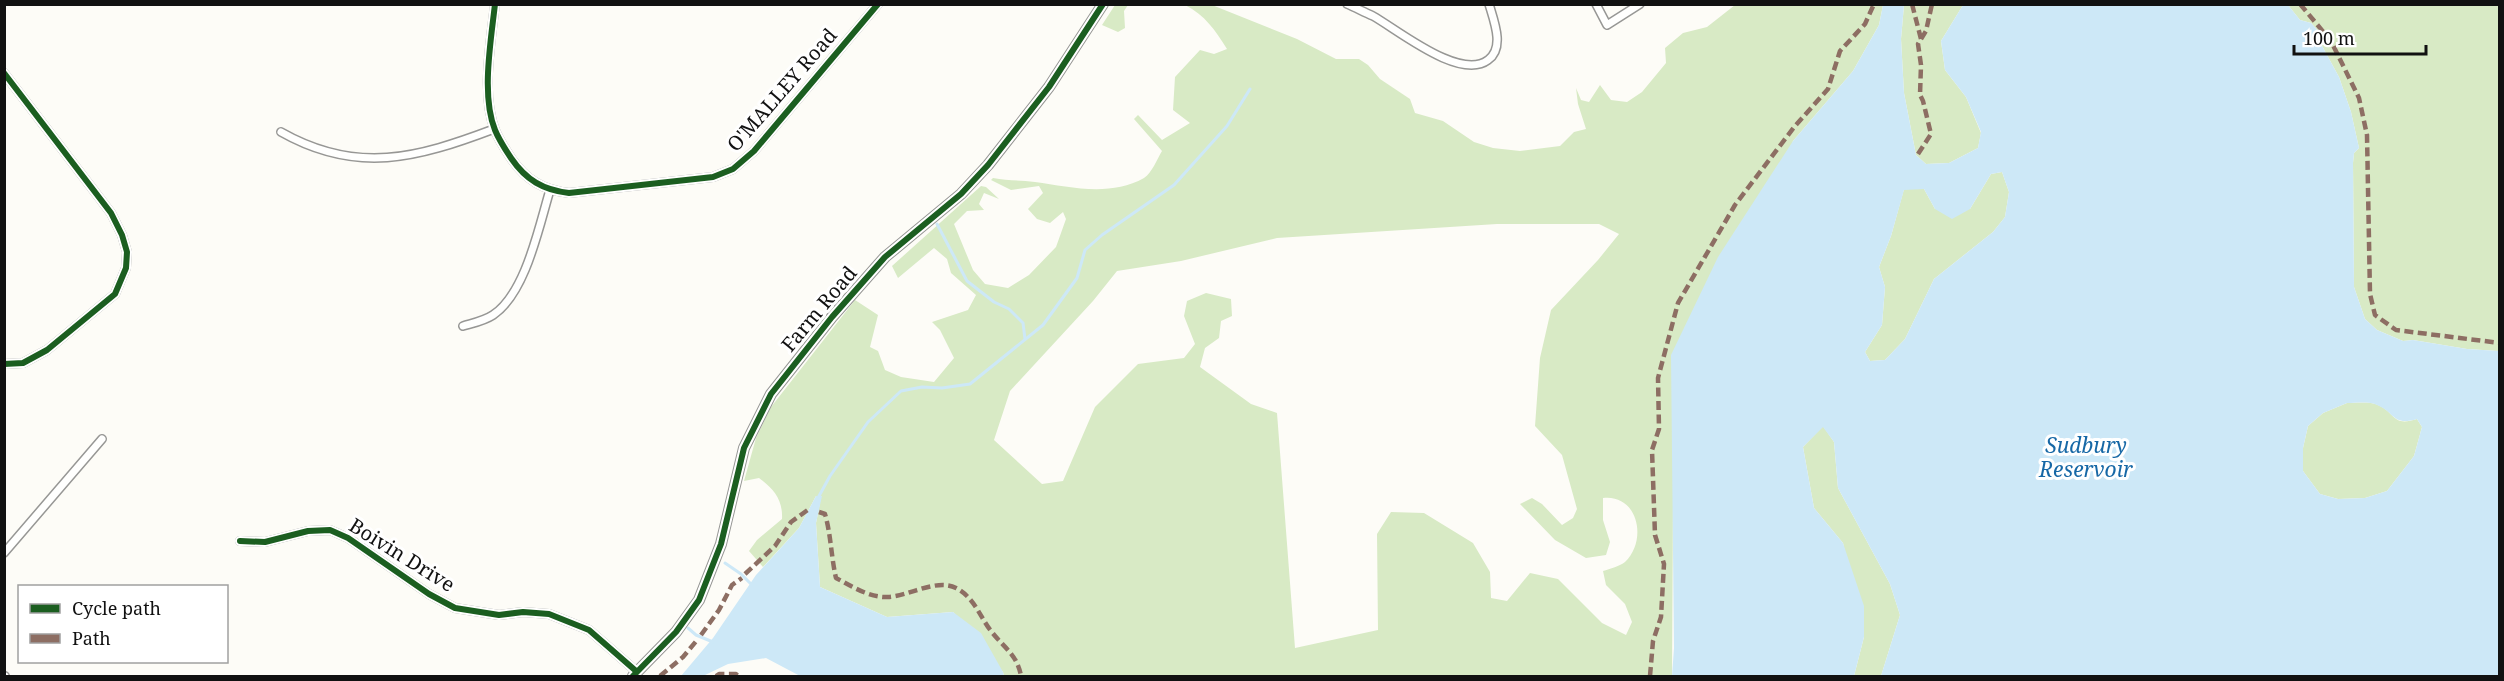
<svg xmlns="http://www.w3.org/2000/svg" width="2504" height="681" viewBox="0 0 2504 681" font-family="'Noto Serif',serif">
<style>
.forest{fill:#d8eac5;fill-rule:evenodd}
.water{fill:#cde8f7;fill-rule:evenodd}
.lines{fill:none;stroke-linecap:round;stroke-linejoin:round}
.stream{stroke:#cde8f7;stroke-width:3}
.minor-casing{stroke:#979795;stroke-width:10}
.tertiary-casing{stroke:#979795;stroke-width:12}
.minor{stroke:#fffffe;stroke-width:7}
.tertiary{stroke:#fffffe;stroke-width:9}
.quiet{stroke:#8d6e63;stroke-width:4.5;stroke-dasharray:9 4.5;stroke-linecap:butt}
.cycleway-casing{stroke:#fff;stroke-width:10}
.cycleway{stroke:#1b5e20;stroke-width:6}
.labels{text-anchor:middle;stroke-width:6;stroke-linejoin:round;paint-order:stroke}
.street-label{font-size:20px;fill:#111;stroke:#fff}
.water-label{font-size:21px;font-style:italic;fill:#1768a6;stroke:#fff}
</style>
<rect width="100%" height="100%" fill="#fdfcf7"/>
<!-- forest -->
<g class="forest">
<polygon points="1115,5 1128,5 1124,11 1125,28 1118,32 1102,25"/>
<path d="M1185 5H1212L1297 39 1336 59H1359L1368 65 1380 79 1410 99 1415 113 1443 121 1474 142 1493 148 1520 151 1560 146 1574 132 1586 129 1578 104 1576 88 1581 100 1589 102 1600 85 1611 100 1627 102 1642 92 1666 63 1665 48 1683 33 1707 27 1735 5H1883L1879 25 1853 71 1793 141 1673 505 1672 676H1004L1003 672 953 612 887 617 820 587 816 523 821 497 816 496 799 528 763 567 749 551 757 540 782 519C783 500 774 489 759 478L744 481 756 438 771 407 855 300 878 315 870 347 878 351 885 370 901 377 934 382 954 358 940 330 932 322 968 310 976 295 951 273 947 259 934 248 898 278 892 266 981 186 986 187 999 199 984 193 979 204 984 210 967 211 954 224 973 270 985 284 1008 288 1029 275 1056 247 1066 219 1063 212 1050 223 1037 219 1028 209 1043 193 1039 186 1011 190 991 180 993 178C1007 181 1021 180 1035 182 1070 187 1110 197 1144 178 1152 173 1157 159 1162 151L1134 119 1138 115 1162 140 1190 123 1173 110 1175 77 1200 50 1214 54 1227 49C1215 30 1205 15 1185 5ZM1497 224H1599L1619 234 1598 260 1551 310 1540 358 1535 426 1562 455 1577 509 1573 518 1562 525 1542 504 1532 498 1520 504 1555 540 1586 558 1606 555 1610 542 1603 520V498C1638 494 1648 540 1625 562 1620 566 1610 569 1603 571L1606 585 1625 604 1632 622 1626 635 1602 623 1558 579 1530 573 1507 601 1491 598 1490 572 1473 543 1424 513 1391 512 1377 534 1378 630 1295 648 1277 413 1251 404 1200 367 1205 348 1219 338 1221 321 1232 316 1231 299 1206 293 1187 301 1184 316 1195 344 1184 358 1138 364 1095 407 1063 481 1042 484 994 440 1010 391 1093 301 1117 271 1181 261 1277 238Z"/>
<polygon points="1904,5 1963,5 1941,41 1945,70 1966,97 1981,133 1978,148 1949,163 1926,164 1916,155 1904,93 1901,39"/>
<polygon points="2288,5 2499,5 2499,351 2467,349 2413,340 2403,341 2377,330 2365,319 2354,287 2353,163 2354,153 2359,148 2351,112 2339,77 2321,44 2319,32 2311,23 2300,20"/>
<polygon points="2002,172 2009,192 2005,217 1993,232 1934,279 1905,339 1885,360 1870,361 1865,352 1882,325 1885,287 1879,267 1891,236 1904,189 1924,189 1935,209 1970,209 1991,174"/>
<path d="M2347 403C2356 403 2370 401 2378 405 2396 413 2392 427 2417 419L2422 427 2414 456 2387 491 2365 498 2338 499 2320 494 2303 471V448L2308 426 2323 413Z"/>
<polygon points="1823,426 1834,442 1838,488 1890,584 1900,615 1881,676 1854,676 1864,637 1843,543 1814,508 1803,447"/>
</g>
<!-- water -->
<g class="water">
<path d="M1883 5H1904L1901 39 1904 93 1916 155 1926 164 1949 163 1978 148 1981 132 1966 97 1945 70 1941 41 1963 5H2288L2300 20 2311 23 2319 32 2321 44 2339 77 2351 112 2359 148 2354 153 2353 163 2354 287 2365 319 2377 330 2403 341 2413 340 2467 349 2499 351V676H1881L1900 615 1890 584 1838 488 1834 442 1823 427 1803 447 1814 508 1843 543 1864 606V637L1854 676H1672L1674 648 1671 355 1718 257 1793 141 1853 71 1879 25ZM2002 172 2009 192 2005 217 1993 232 1934 279 1905 339 1885 360 1870 361 1865 352 1882 325 1885 287 1879 267 1891 236 1904 190 1924 189 1935 209 1952 219 1970 209 1991 174ZM2347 403C2356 403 2370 401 2377 405 2396 413 2392 426 2417 419L2422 427 2414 456 2387 491 2365 498 2338 499 2320 494 2303 471V448L2308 426 2323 413Z"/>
<polygon points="816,496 822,496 816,523 820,587 887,617 953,612 981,633 1003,672 1004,676 800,676 766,658 728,664 703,676 681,676 713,638 756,575 799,528"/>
</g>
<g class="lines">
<!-- stream -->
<g class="stream">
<polyline points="937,224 967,281 994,302 1009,309 1023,323 1025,339"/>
<polyline points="819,496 830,476 868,422 901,391 922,387 942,388 970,384 1043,325 1077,278 1085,250 1102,235 1174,185 1227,126 1250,89"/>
<polyline points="725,563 741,574 753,586"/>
<polyline points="688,628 696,635 713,642"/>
</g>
<defs>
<g id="minor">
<path d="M495 4C491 40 481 96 495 130 499 140 505 149 511 158 526 180 543 190 569 193L713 177 733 169 754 151 878 4"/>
<path d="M1347 4C1356 8 1364 12 1373 16 1398 30 1460 81 1488 60 1505 48 1494 21 1489 4"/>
<polyline points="1596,4 1607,25 1640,4"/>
<polyline points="4,73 111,213 122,235 127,252 126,268 115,294 47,350 23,363 4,364"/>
<path d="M281 132C357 175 417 158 494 129"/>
<path d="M463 326C473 323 484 321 493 315 526 293 539 226 550 190"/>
<polyline points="240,541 265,542 308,531 330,530 348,538 429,594 455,608 499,615 523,612 549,614 589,630 636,671"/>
<polyline points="4,553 102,439"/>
<polyline points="4,676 5,676"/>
</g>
<polyline id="tertiary" points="633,676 676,632 699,600 721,544 744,448 771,394 832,317 885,257 961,194 988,165 1049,87 1103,4"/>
</defs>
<!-- minor casing -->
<use href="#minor" class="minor-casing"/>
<!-- tertiary casing -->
<use href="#tertiary" class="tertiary-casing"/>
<!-- minor -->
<use href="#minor" class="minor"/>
<!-- tertiary -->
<use href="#tertiary" class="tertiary"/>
<!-- quiet -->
<g class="quiet">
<polyline points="1912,4 1921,39"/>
<polyline points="2300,4 2331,41 2359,98 2367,135 2370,294 2375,315 2396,330 2500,343"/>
<polyline points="1918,154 1931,134 1923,101 1920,95 1921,65 1918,44 1926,31 1932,4"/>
<path d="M819 512 825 514C831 535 831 556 836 578 851 586 870 598 888 597 909 596 937 578 956 588 974 597 980 617 991 631 1004 648 1017 654 1021 676"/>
<polyline points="745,574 775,546 791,522 809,509"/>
<polyline points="701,635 719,610 732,585 742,578"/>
<polyline points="660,676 683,657 698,639"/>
<polyline points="716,676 719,674 736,674 738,676"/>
<polyline points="1650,676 1653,641 1661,617 1664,564 1655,535 1652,450 1659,429 1658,378 1678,303 1735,205 1795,126 1828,89 1840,51 1865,24 1874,4"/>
</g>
<defs>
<g id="cycleway">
<path d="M495 4C491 40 481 96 495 130 499 140 505 149 511 158 526 180 543 190 569 193L713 177 733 169 754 151 878 4"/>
<polyline points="4,73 111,213 122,235 127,252 126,268 115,294 47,350 23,363 4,364"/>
<polyline points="240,541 265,542 308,531 330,530 348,538 429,594 455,608 499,615 523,612 549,614 589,630 636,671"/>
<polyline points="633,676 676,632 699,600 721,544 744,448 771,394 832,317 885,257 961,194 988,165 1049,87 1103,4"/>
</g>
</defs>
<!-- cycleway casing -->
<use href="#cycleway" class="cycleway-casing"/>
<!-- cycleway -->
<use href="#cycleway" class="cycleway"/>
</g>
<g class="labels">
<!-- street labels -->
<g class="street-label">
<text transform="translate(782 90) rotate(-49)" y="7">O'MALLEY Road</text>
<text transform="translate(819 309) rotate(-50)" y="7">Farm Road</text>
<text transform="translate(402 555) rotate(32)" y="7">Boivin Drive</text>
</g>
<!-- water labels -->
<g class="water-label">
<text x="2086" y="453">Sudbury<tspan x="2086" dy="24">Reservoir</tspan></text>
</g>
</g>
<!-- border -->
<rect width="2504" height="681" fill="none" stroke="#111111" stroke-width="12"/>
<!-- legend -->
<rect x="18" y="585" width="210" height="78" fill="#ffffff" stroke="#a0a0a0" stroke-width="1.5"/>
<rect x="30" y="604" width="30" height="9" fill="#1b5e20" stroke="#a0a0a0" stroke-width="1.5"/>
<text x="72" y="615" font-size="18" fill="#111111">Cycle path</text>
<rect x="30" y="634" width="30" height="9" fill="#8d6e63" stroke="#a0a0a0" stroke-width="1.5"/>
<text x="72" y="645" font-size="18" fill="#111111">Path</text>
<!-- scale -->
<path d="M2294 45v9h132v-9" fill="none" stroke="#111111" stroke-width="3"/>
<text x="2303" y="45" font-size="18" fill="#111111" stroke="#ffffff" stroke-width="4.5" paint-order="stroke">100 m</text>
</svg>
